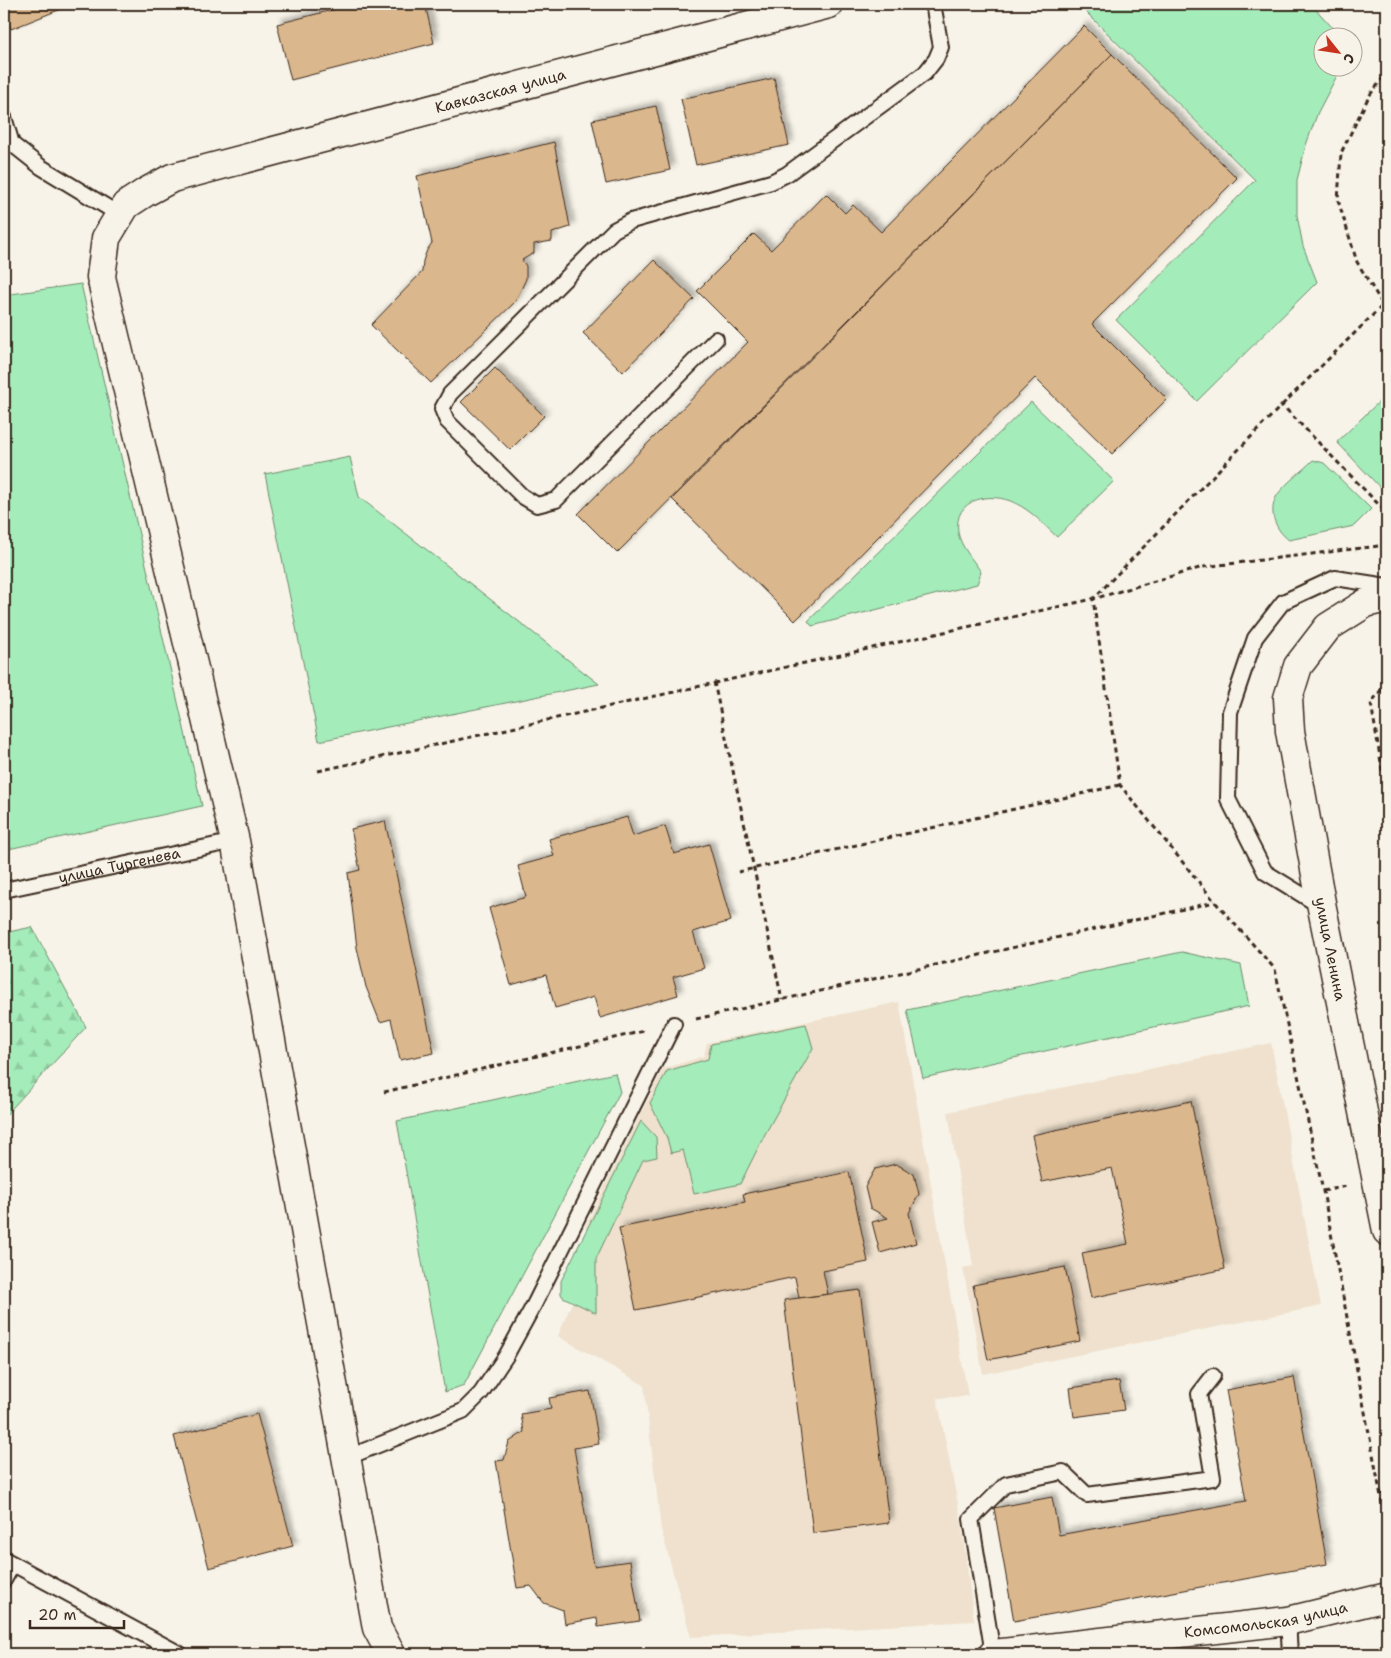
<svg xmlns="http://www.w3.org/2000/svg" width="1391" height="1658" viewBox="0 0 1391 1658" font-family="'Shantell Sans',sans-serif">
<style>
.built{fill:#efe1cd}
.grass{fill:#a4ecba;stroke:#708b6c}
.forest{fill:url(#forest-firs);stroke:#708b6c}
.building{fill:#dbb78d;stroke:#3b2a1e;filter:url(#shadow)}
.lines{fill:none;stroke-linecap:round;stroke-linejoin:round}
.service-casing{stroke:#3b2a1e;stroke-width:18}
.minor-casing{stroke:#3b2a1e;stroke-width:31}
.secondary-casing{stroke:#3b2a1e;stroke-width:31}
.path{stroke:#3b2a1e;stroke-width:3;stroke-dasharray:5 4;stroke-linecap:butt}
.service{stroke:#f7f3e8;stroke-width:14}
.minor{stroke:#f7f3e8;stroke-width:28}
.secondary{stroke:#f7f3e8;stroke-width:28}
.labels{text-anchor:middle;stroke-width:4;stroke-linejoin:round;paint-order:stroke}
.street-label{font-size:15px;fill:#3b2a1e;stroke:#f7f3e8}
</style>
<defs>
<pattern id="forest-firs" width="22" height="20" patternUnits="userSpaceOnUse" patternTransform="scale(1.25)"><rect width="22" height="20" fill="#a4ecba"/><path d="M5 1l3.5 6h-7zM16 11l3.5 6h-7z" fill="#8ecb9f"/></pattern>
<filter id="shadow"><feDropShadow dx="4.5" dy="-4.5" stdDeviation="2.5" flood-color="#0004"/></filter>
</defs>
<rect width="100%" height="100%" fill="#f7f3e8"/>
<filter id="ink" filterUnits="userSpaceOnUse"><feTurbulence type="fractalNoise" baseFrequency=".02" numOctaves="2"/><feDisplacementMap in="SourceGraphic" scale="10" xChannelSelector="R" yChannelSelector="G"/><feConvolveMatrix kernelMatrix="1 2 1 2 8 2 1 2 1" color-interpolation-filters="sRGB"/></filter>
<g filter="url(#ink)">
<!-- built -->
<g class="built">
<polygon points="899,1002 968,1396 937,1398 961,1520 974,1621 691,1637 661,1529 644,1385 558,1336 573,1300 591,1234 585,1227 663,1069 704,1056 707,1043"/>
<polygon points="1271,1043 1321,1306 983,1374 963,1268 973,1266 948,1112"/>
</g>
<!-- grass -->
<g class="grass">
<polygon points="1078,4 1311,4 1341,37 1324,38 1324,68 1341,68 1318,112 1306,145 1297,180 1297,215 1303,246 1317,282 1197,401 1116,320 1255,180"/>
<polygon points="81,284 202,806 4,850 4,295"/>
<polygon points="1387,394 1387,495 1337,442"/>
<path d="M1031 402 1114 481 1057 537C1044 525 1032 511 1015 503 991 491 953 498 958 532 960 546 974 561 981 572L977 584 812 626 808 621Z"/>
<polygon points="350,457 359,497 599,684 319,741 265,474"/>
<path d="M1313 460 1324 463 1371 509 1354 526 1289 540C1275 530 1267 510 1278 494 1287 482 1302 471 1313 460Z"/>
<polygon points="1182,952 1241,965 1249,1006 923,1078 907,1010"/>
<polygon points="806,1024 813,1048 765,1134 740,1184 694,1194 683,1150 671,1153 667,1138 650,1103 667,1071 708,1059 711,1044"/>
<polygon points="615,1073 620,1092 464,1385 445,1392 397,1121"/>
<polygon points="641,1121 656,1137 657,1157 643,1160 596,1259 596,1313 563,1297 561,1294 561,1281"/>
</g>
<!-- forest -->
<polygon class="forest" points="32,927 86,1027 4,1117 4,933"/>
<!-- building -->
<g class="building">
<polygon points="4,4 70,4 71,5 11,29 4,12"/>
<polygon points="356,4 425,4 434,43 291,80 277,24"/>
<polygon points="1084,26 1112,54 617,553 578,514 748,342 697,291 754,234 771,250 826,194 845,213 853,205 881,232"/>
<polygon points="1112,54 1237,178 1092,324 1167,399 1112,454 1035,378 795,621 672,499"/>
<polygon points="774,78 789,145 696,165 681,99"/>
<polygon points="656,106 670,170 606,184 592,120"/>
<polygon points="554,142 570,227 552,233 552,241 534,244 534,253 522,260 526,266 526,279 515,302 431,383 371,325 422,272 423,261 427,250 432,243 417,176"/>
<polygon points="654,260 694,299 623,372 583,333"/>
<polygon points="495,368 544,416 510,450 461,402"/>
<polygon points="627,817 633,836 665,826 674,854 709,844 731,921 693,932 704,968 673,977 678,995 600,1018 594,997 555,1008 546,975 511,985 489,908 526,897 518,866 554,856 549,839"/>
<polygon points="385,821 434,1053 400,1060 391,1019 380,1022 366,987 357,948 348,873 360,870 351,829"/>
<polygon points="1191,1101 1225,1269 1091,1298 1082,1253 1128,1244 1112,1168 1042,1182 1032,1135"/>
<polygon points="896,1164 914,1174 919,1194 909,1213 916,1243 880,1253 872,1222 888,1218 870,1208 865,1187 875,1169"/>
<polygon points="849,1172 868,1262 823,1271 828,1294 799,1298 795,1277 636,1310 619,1228 745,1202 743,1194"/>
<polygon points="1065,1267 1080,1341 988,1360 973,1285"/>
<polygon points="860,1290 889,1523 813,1533 784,1300"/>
<polygon points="1294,1377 1327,1564 1014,1621 994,1508 1052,1497 1059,1535 1246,1501 1226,1390"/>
<polygon points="1119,1381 1124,1410 1074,1417 1070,1388"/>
<polygon points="590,1391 599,1444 574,1448 594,1566 630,1561 640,1621 598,1627 597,1618 565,1624 563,1610 544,1603 531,1586 517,1588 496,1461 504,1460 509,1442 524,1432 521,1414 551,1409 549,1398"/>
<polygon points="257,1414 293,1546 209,1568 174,1436"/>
</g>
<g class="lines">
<defs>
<g id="service">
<polyline points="4,117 12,144 41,167 120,215"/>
<polyline points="716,339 556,500 537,505 522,496 447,421 442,409 450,394 614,230 631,221 771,182 787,174 925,73 936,59 941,47 933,4"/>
<path id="s1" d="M4 890 235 841"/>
<polyline points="1322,907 1265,872 1228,799 1230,712 1255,638 1283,602 1335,578 1387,586"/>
<polyline points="346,1458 463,1411 481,1393 506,1356 535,1303 674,1024"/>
<polyline points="4,1559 180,1654"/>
<polyline points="4,1580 13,1564"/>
<polyline points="1288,1621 1290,1654"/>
<polyline points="993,1654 971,1519 1006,1484 1063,1472 1087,1495 1213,1478 1199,1394 1213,1376"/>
</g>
<g id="minor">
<path id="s2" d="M391 1654 377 1628 235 841 101 277 106 238 126 205 146 192 172 178 829 4"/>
<path id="s3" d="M993 1654 1288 1621 1387 1597"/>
</g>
<g id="secondary">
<path id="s4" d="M1387 598 1366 603 1328 627 1298 666 1288 698 1290 731 1322 908 1387 1231"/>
</g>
</defs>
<!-- service casing -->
<use href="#service" class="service-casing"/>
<!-- minor casing -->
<use href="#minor" class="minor-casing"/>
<!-- secondary casing -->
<use href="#secondary" class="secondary-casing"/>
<!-- path -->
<g class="path">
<polyline points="1383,305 1387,310"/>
<polyline points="1282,405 1383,305 1357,262 1338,200 1341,153 1369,96 1387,73"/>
<polyline points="1387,545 1203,567 1093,599 1120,785 1215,902 1275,969 1323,1191 1387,1528"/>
<polyline points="714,682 782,1000"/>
<polyline points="1387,682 1371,703 1387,798"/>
<polyline points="318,771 1093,599 1282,405 1387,513"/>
<polyline points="738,872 1120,785"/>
<polyline points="696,1019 1215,902"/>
<polyline points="384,1092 644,1031"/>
<polyline points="1323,1191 1347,1186"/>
</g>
<!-- service -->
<use href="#service" class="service"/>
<!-- minor -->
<use href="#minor" class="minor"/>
<!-- secondary -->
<use href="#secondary" class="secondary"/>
</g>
</g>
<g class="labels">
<!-- street labels -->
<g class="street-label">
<text dy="5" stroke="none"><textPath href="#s2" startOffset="1880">Кавказская улица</textPath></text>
<text dy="5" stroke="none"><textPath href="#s1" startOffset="118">улица Тургенева</textPath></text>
<text dy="5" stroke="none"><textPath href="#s4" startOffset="404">улица Ленина</textPath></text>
<text dy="5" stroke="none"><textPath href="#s3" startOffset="275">Комсомольская улица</textPath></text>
</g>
</g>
<!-- margin -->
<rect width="1391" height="1658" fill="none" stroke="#f7f3e8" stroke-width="20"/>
<rect x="10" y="10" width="1371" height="1638" fill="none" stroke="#3b2a1e" stroke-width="2" filter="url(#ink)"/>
<!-- north arrow -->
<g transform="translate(1338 52) rotate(120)"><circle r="24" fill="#f7f3e8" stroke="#aca397"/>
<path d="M0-4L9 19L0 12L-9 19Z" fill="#c8321e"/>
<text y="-8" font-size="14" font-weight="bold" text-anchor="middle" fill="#3b2a1e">С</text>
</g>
<!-- scale -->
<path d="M30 1620v8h94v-8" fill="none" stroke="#3b2a1e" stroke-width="2.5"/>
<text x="38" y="1620" font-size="15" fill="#3b2a1e" stroke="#f7f3e8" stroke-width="4" paint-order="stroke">20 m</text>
</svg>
